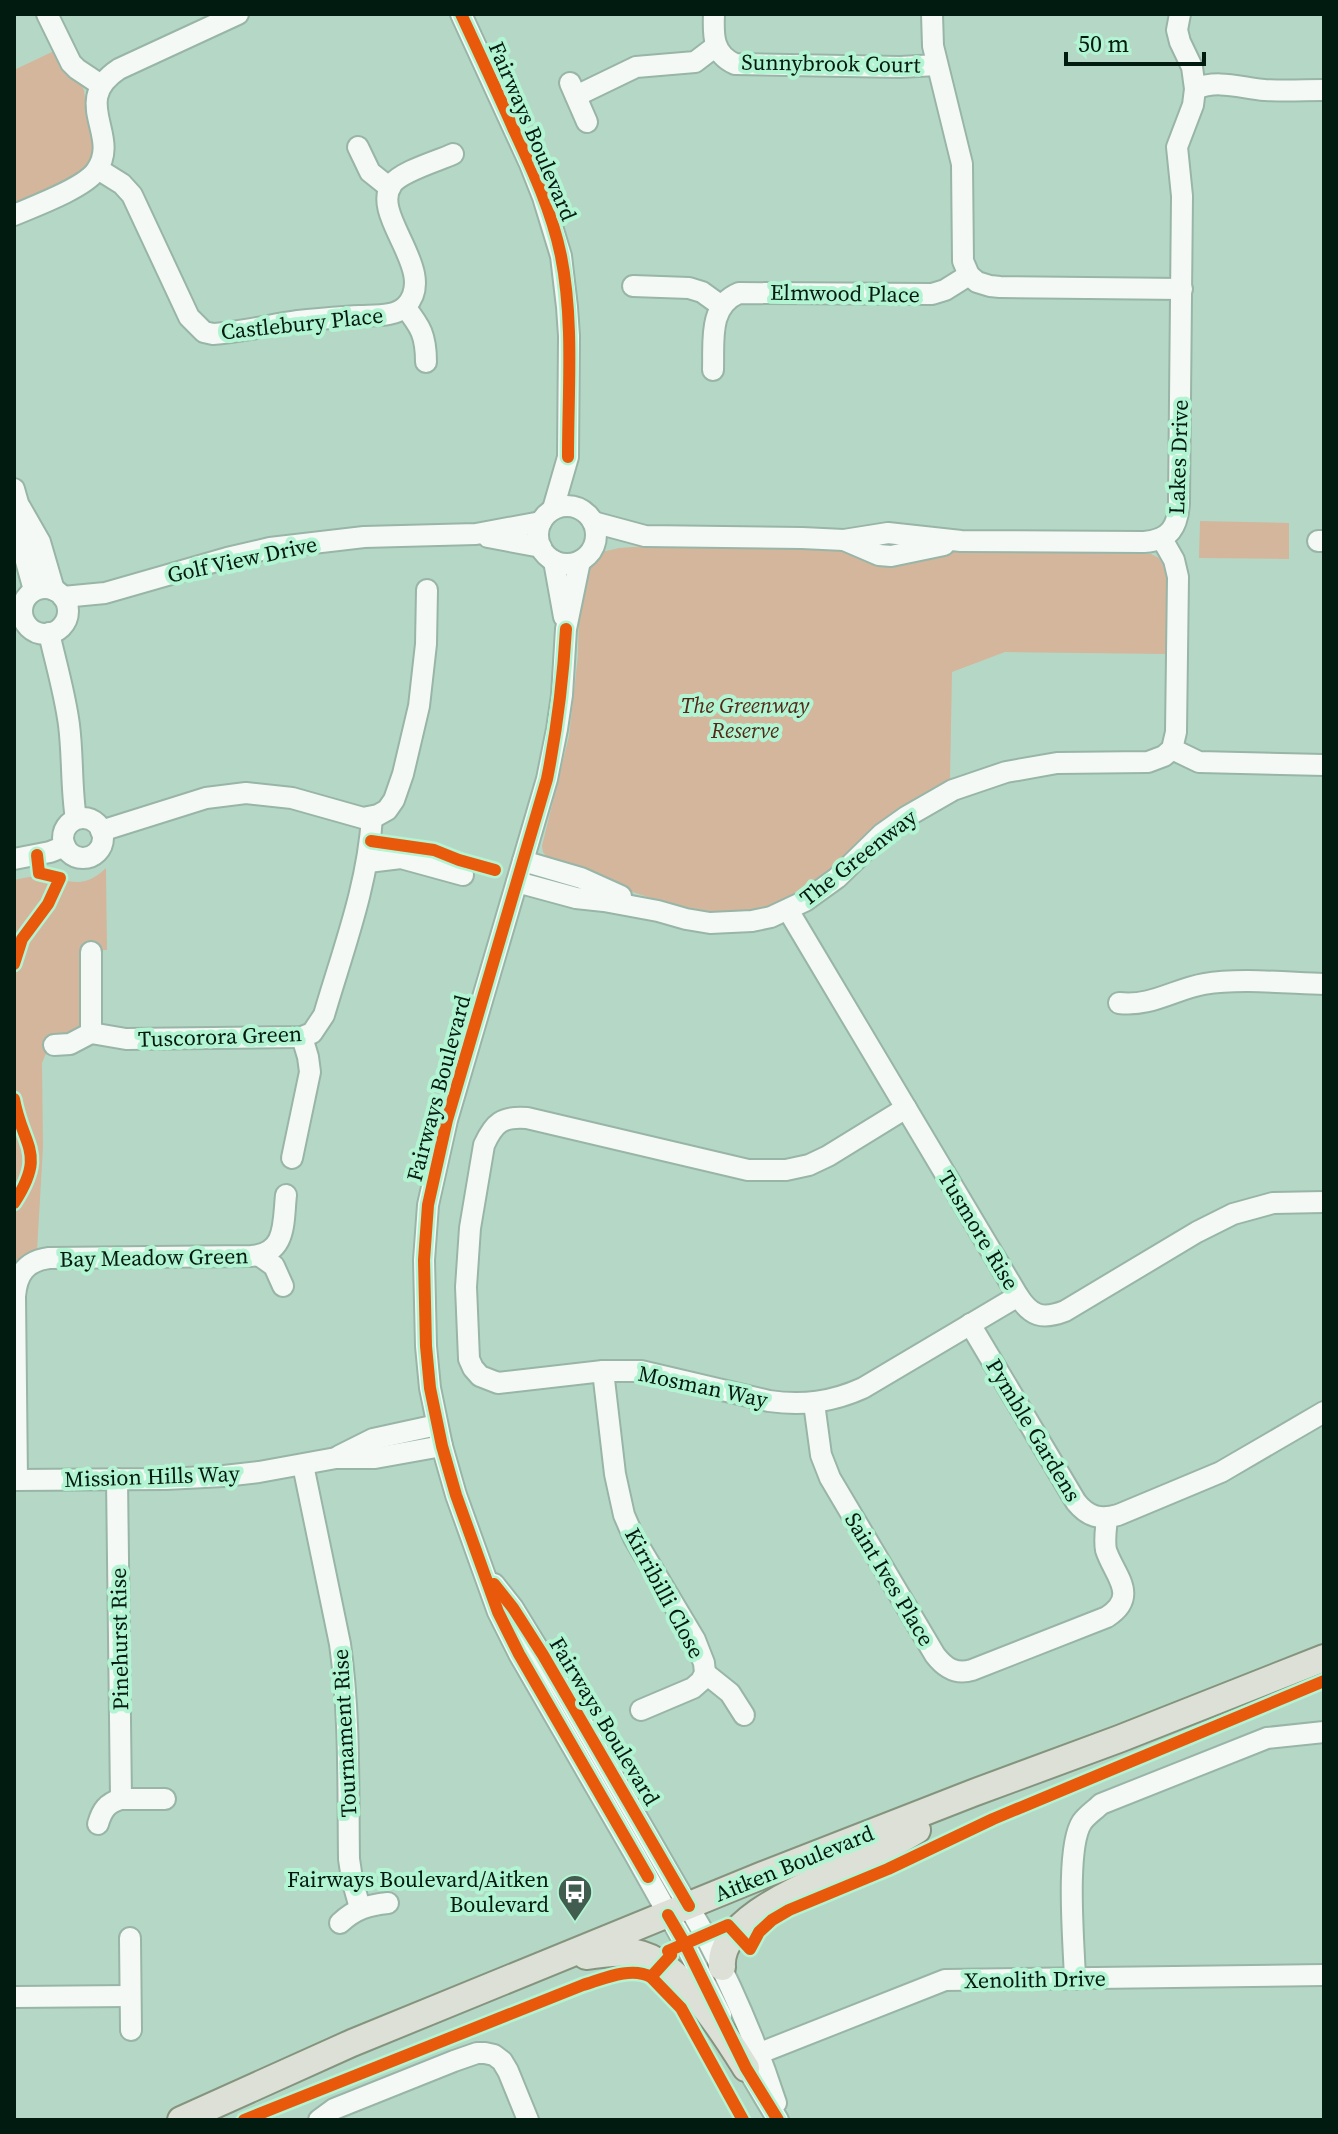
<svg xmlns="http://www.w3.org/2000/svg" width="1338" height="2134" viewBox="0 0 1338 2134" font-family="'Source Serif 4',serif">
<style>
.green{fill:#d3b69c}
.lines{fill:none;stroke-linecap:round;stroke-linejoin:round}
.minor-casing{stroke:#98b5a7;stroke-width:24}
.major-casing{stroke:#85947e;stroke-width:30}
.minor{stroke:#f4f9f6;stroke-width:20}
.major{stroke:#dde0d6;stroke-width:26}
.cycleway-casing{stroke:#b3f4d3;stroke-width:17}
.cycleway{stroke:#e8590c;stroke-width:12}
.labels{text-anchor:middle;stroke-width:8;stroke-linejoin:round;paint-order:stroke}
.street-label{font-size:22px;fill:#021b10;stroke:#b3f4d3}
.park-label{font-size:22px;font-style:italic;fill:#522816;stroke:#b3f4d3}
.poi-label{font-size:22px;fill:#021b10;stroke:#b3f4d3;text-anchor:end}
</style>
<rect width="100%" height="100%" fill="#b5d8c6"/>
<!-- green -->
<g class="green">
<path d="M54 51 69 74 80 83 84 90C85 98 86 107 88 115 92 140 101 156 78 175L14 204V70Z"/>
<polygon points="1200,521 1289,523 1289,559 1199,558"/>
<path d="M647 546 1151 554 1159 558 1166 570 1167 654 1005 652 952 672 950 782C924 798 895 812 872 831 849 848 833 873 808 888 754 922 712 915 654 899 619 888 585 875 550 861L543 852 542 846 569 736 578 655 579 600 588 564 602 552 619 548Z"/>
<path d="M106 868 107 950 83 951 81 1024 72 1034 53 1037 42 1063 43 1147 37 1251 14 1262V880C24 878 36 875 46 877 73 881 84 889 106 868Z"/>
</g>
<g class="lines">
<defs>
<g id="minor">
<polyline points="47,14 71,63 77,69 101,85"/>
<polyline points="461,14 530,164 543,197 561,256 567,307 569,336 568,457 553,509"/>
<path d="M714 14C713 36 713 54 735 64L900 67 937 65"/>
<polyline points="932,14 933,46 962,164 963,261 969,275 977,282 990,286 1000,287 1182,289"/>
<polyline points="570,83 587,122"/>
<path d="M1195 89C1218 79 1241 88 1265 90 1285 91 1305 90 1324 90"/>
<polyline points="576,96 636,67 695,62 716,46"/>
<polyline points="358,147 370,172 390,188"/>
<path d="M98 169 122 184 132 195 189 317 204 332 213 334C241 332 270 325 298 321 318 319 339 317 359 316 375 315 395 317 406 306 439 271 369 215 392 184 402 171 438 161 453 154"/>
<path d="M14 215C35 206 84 188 96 171 122 135 69 102 119 69L238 14"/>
<polyline points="633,286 689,288 702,292 720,305"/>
<path d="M405 307C421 327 426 336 426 362"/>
<path d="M713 370C714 341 708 306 739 293L932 294 945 290 969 275"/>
<polyline points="14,489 18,503 21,543 34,590"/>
<circle cx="567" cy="535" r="29"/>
<polyline points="20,507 40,542 54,590"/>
<path d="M593 522 645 536 802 538 844 540 888 533 961 541 1144 542C1170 540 1178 527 1179 502L1182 196 1177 147 1193 105 1195 89 1192 67 1180 42 1177 30 1180 14"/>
<polyline points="488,537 541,547"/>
<polyline points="844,540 879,555 891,556 944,545"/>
<polyline points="1318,541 1324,541"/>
<polyline points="554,561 564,617"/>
<polyline points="580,561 566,629 562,695 557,729 547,779 447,1120 428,1205 424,1260 426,1346 430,1388 442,1446 456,1495 498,1612 519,1654 634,1853 685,1944 721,2015"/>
<circle cx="45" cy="611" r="23"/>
<polyline points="63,597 105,593 227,558 270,548 364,537 476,534 541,522"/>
<path d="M49 633C56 664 65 694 69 725 73 756 71 788 76 819"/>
<polyline points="1172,749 1199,762 1324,765"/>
<circle cx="83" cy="838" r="20"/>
<polyline points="101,831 206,798 246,793 292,798 363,818 378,815 387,810 394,800 403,774 419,706 426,644 427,590"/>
<polyline points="14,859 50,852 65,846"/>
<polyline points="523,861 581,878 621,896"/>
<polyline points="368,862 401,858 463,875"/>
<polyline points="517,882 576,898 604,901 658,911 686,919 710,923 752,921 771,917 805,901 837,878 882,834 906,817 953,790 1006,772 1057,763 1148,762 1164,756 1172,749 1176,732 1178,577 1174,560 1162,539"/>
<path d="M788 910 1018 1296C1031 1316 1042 1320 1065 1311L1197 1232 1233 1214 1273 1203 1324 1202"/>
<polyline points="91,952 91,1033"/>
<path d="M1119 1003C1151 1007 1175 989 1204 984 1239 978 1288 983 1324 984"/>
<path d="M54 1045 70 1044 91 1033 126 1039 302 1037 312 1033 324 1015C343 950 368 885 372 817"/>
<path d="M906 1108 828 1156 809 1165 786 1170H748L527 1118C502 1116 494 1123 484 1145L470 1228 466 1287 469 1359 473 1368 480 1376 498 1383 603 1371H641L769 1401C803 1406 832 1402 863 1388L1018 1296"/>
<polyline points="292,1158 310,1072 308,1057 302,1037"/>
<polyline points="260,1256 274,1266 283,1286"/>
<path d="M970 1324 1076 1502C1088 1517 1100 1520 1118 1515L1221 1472 1324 1412"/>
<polyline points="603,1371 615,1474 624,1515 634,1538 695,1640 704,1663 705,1673 701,1681 693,1688 641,1710"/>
<path d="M814 1403 821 1455 830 1478 935 1655C945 1668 956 1675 972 1670L1107 1617C1140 1596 1114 1575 1106 1550 1104 1540 1106 1529 1107 1518"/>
<polyline points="339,1456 373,1439 437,1425"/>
<path d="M303 1465 340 1644C350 1715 348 1787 349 1859L352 1879 360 1908"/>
<polyline points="117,1479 121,1799"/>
<polyline points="14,1480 166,1479 224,1476 259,1472 336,1458 375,1458 442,1446"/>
<path d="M17 1480 15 1296C17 1274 26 1261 49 1258L251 1256C287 1254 283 1222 286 1195"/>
<path d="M494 1584 513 1608 565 1693 705 1935C733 1989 757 2044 776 2103"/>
<polyline points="705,1673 730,1693 744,1715"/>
<path d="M98 1824C102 1810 107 1803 121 1799H165"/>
<path d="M340 1923C355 1909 368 1905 388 1903"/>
<polyline points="130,1938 131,2030"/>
<path d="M1075 1979C1074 1945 1065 1848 1082 1822 1087 1815 1095 1810 1101 1804L1267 1738 1324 1732"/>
<polyline points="14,1997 130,1996"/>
<polyline points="760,2053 945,1980 1324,1975"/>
<polyline points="741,2058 778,2120"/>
<polyline points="319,2120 334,2109 454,2061 477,2053 485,2053 494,2055 502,2061 508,2071 528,2120"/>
</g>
<g id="major">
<path d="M586 1956C603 1954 620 1951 636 1953 680 1961 724 2033 746 2068"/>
<path d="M722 1967C718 1916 815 1883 851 1865 873 1854 896 1843 917 1830"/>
<polyline points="181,2120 352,2043 763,1875 973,1793 1119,1739 1324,1658"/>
</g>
</defs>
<!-- minor casing -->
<use href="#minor" class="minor-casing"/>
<!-- major casing -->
<use href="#major" class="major-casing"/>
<!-- minor -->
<use href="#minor" class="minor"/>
<!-- major -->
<use href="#major" class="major"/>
<defs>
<g id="cycleway">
<path d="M461 14C479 53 497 91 514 130 533 171 552 212 561 256 574 321 568 391 568 457"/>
<path d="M566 629C563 680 557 729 547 779L447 1120 428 1205 424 1260 426 1346 430 1388 442 1446 456 1495 498 1612 519 1654 648 1877"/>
<polyline points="371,841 434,850 459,860 495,870"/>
<polyline points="14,964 22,939 48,904 60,878 39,873 37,855"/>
<path d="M14 1099C23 1148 47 1152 14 1203"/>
<polyline points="494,1584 513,1608 543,1655 689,1906"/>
<polyline points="668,1915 685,1944 746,2068 778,2120"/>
<polyline points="651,1977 681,2008 743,2120"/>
<path d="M244 2120 583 1985C603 1979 631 1966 651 1977L671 1955 668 1951 728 1925 750 1949 759 1932 772 1920 789 1910 888 1869 993 1819 1324 1681"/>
</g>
</defs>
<!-- cycleway casing -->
<use href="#cycleway" class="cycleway-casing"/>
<!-- cycleway -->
<use href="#cycleway" class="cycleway"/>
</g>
<!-- icons -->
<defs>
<symbol id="bus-pin" viewBox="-11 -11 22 30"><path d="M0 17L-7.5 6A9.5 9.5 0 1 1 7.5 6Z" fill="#415d50" stroke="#b3f4d3"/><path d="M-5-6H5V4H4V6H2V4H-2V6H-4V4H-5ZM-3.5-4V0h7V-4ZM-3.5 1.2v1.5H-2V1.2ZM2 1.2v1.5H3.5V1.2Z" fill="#fff"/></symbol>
</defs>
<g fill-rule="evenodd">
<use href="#bus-pin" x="555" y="1872" width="40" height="54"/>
</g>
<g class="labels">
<!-- street labels -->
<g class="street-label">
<text transform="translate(831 63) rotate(1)" y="8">Sunnybrook Court</text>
<text transform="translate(533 131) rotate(67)" y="8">Fairways Boulevard</text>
<text transform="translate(845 293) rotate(1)" y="8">Elmwood Place</text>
<text transform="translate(302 323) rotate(-6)" y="8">Castlebury Place</text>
<text transform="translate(1178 457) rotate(-88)" y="8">Lakes Drive</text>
<text transform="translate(242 559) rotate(-12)" y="8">Golf View Drive</text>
<text transform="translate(858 857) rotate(-38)" y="8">The Greenway</text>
<text transform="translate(220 1036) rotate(-2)" y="8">Tuscorora Green</text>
<text transform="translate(438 1088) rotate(-75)" y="8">Fairways Boulevard</text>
<text transform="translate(979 1230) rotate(59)" y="8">Tusmore Rise</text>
<text transform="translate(154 1257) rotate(-1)" y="8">Bay Meadow Green</text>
<text transform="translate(703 1386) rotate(12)" y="8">Mosman Way</text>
<text transform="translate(1034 1430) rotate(59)" y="8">Pymble Gardens</text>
<text transform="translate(152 1476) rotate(-2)" y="8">Mission Hills Way</text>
<text transform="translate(890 1579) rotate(59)" y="8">Saint Ives Place</text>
<text transform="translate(665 1593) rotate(62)" y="8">Kirribilli Close</text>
<text transform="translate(119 1639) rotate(-91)" y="8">Pinehurst Rise</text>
<text transform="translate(605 1721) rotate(59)" y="8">Fairways Boulevard</text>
<text transform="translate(344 1733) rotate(-93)" y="8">Tournament Rise</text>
<text transform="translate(794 1863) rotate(-22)" y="8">Aitken Boulevard</text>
<text transform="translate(1035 1979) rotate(-1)" y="8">Xenolith Drive</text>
</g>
<!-- park labels -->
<g class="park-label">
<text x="745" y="713">The Greenway<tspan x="745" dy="25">Reserve</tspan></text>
</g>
<!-- poi labels -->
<g class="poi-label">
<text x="549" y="1887">Fairways Boulevard/Aitken<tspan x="549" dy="25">Boulevard</tspan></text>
</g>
</g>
<!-- border -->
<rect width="1338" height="2134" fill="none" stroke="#021b10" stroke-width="32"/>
<!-- scale -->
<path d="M1066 52v12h138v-12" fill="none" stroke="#021b10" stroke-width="4"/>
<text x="1078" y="52" font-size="24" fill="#021b10" stroke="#b3f4d3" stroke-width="6" paint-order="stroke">50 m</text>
</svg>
